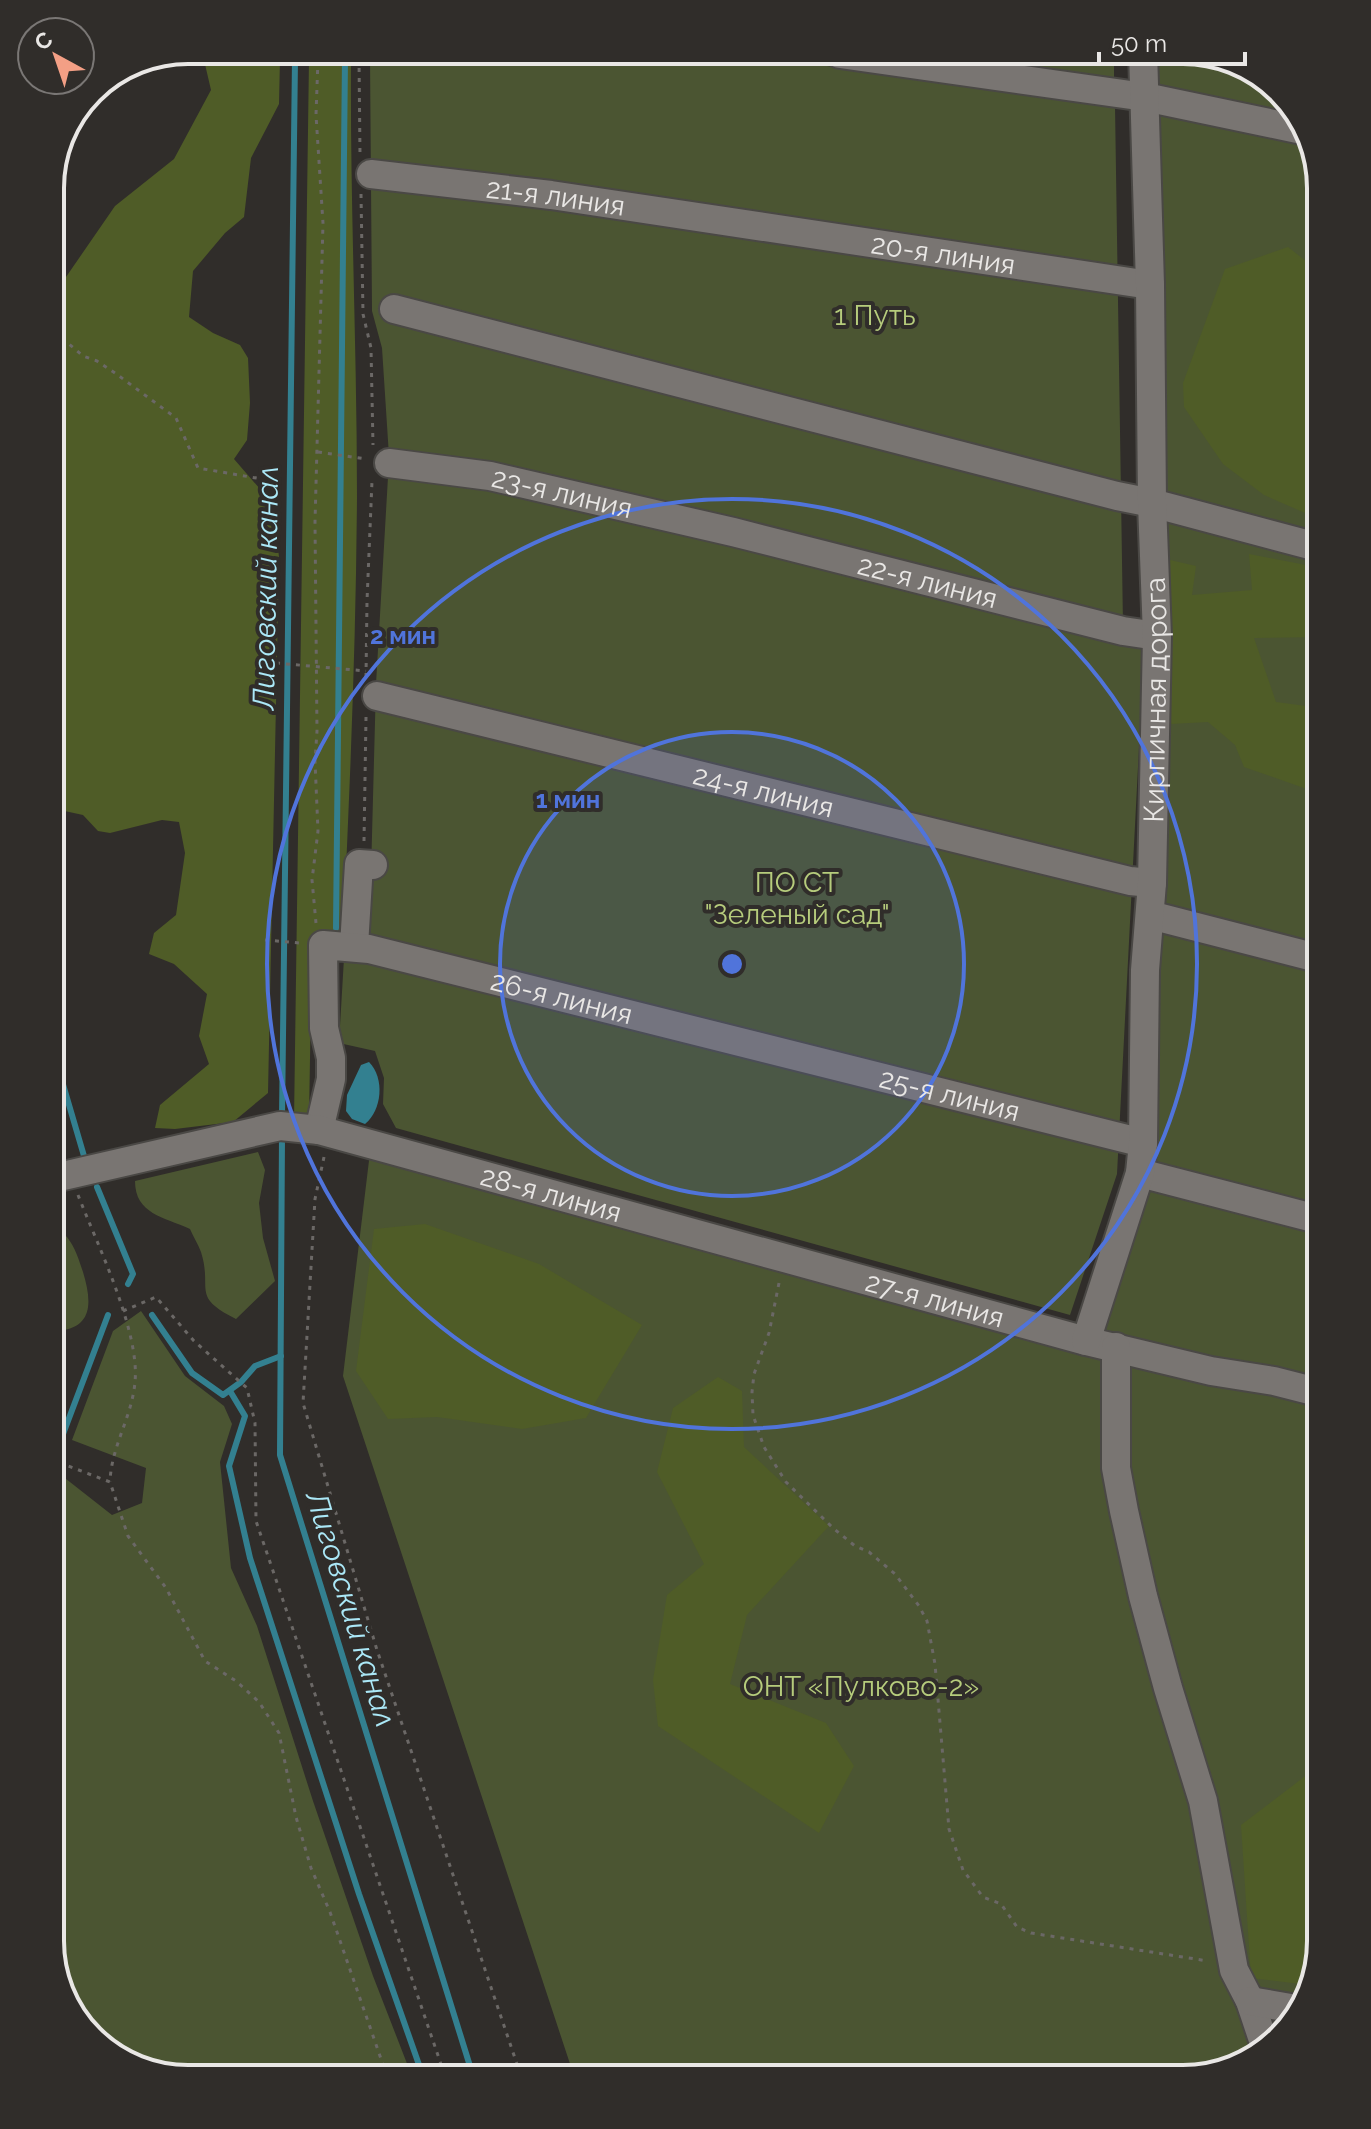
<svg xmlns="http://www.w3.org/2000/svg" width="1371" height="2129" viewBox="0 0 1371 2129" font-family="Raleway,sans-serif">
<style>
.green{fill:#4b5532}
.forest{fill:#4f5c27}
.water{fill:#338090}
.lines{fill:none;stroke-linecap:round;stroke-linejoin:round}
.stream{stroke:#338090;stroke-width:6}
.minor-casing{stroke:#4a4845;stroke-width:32}
.path{stroke:#6b6866;stroke-width:3;stroke-dasharray:4 6;stroke-linecap:butt}
.minor{stroke:#797572;stroke-width:28}
.ring{fill:none;stroke:#5074db;stroke-width:4}
.labels{text-anchor:middle;stroke-width:8;stroke-linejoin:round;paint-order:stroke}
.street-label{font-size:28px;fill:#e9e7e5;stroke:#302d2a}
.park-label{font-size:28px;fill:#b6cc7c;stroke:#302d2a}
.water-label{font-size:30px;font-style:italic;fill:#abe8f7;stroke:#302d2a}
.rim{fill:none;stroke:#e9e7e5;stroke-width:4}
.centre{fill:#5074db;stroke:#302d2a;stroke-width:4}
.ring-label{font-size:24px;text-anchor:middle;font-weight:bold;fill:#5074db;stroke:#302d2a;stroke-width:8;stroke-linejoin:round;paint-order:stroke}
</style>
<rect width="100%" height="100%" fill="#302d2a"/>
<!-- green -->
<g class="green">
<polygon points="1192,50 1259,73 1298,117 1152,89 1151,51"/>
<polygon points="1114,51 1114,88 869,53"/>
<polygon points="748,55 1115,106 1123,625 389,456 382,348 372,311 370,58"/>
<polygon points="1145,97 1307,130 1321,188 1321,1941 1302,2010 1244,2065 1183,2079 575,2079 343,1376 371,1144 1086,1340 1143,1143"/>
<polygon points="388,477 492,488 1134,642 1144,651 1117,1174 1070,1315 396,1128 383,1104 384,1078 375,1051 339,1043 344,958 369,949 376,684"/>
<path d="M258 1152 265 1170 259 1203 263 1238 275 1281 236 1319C190 1296 213 1290 201 1252 198 1244 193 1236 190 1229 164 1217 135 1214 135 1181Z"/>
<path d="M50 1227C55 1230 63 1233 67 1237 75 1247 79 1260 83 1272 91 1299 95 1327 59 1331L50 1324Z"/>
<polygon points="141,1311 185,1376 224,1406 232,1424 220,1462 231,1568 257,1626 313,1801 373,1976 413,2079 180,2079 112,2056 64,2002 50,1941 50,1487 53,1479 61,1475 112,1515 142,1503 146,1468 72,1440 113,1331"/>
</g>
<!-- forest -->
<g class="forest">
<path d="M351 58C350 204 357 350 357 496 356 642 350 787 343 933L312 940 309 1118 294 1120 309 59Z"/>
<polygon points="280,59 279,104 251,158 244,217 225,233 193,271 189,317 213,333 240,345 248,358 250,403 247,440 234,459 273,504 279,557 268,1093 233,1122 175,1129 155,1128 160,1105 209,1064 199,1036 207,994 174,964 149,954 154,933 176,915 185,853 179,822 162,820 110,833 98,831 83,815 60,810 50,791 50,573 66,277 115,206 174,159 211,90 204,60"/>
<polygon points="1288,247 1321,273 1321,520 1264,495 1223,464 1184,407 1183,383 1225,269"/>
<polygon points="1249,554 1321,568 1321,637 1254,638 1276,702 1321,708 1321,794 1244,767 1235,745 1208,722 1170,724 1170,560 1196,566 1192,595 1252,590"/>
<polygon points="425,1224 539,1264 642,1325 586,1418 522,1429 437,1417 388,1419 356,1371 374,1229"/>
<polygon points="718,1377 742,1391 744,1447 829,1526 747,1615 730,1684 826,1723 854,1766 819,1833 658,1726 653,1680 667,1595 704,1564 657,1472 673,1408"/>
<polygon points="1304,1535 1321,1538 1321,1941 1309,1985 1251,1978 1241,1825 1308,1774"/>
</g>
<!-- water -->
<path class="water" d="M369 1062C385 1078 382 1110 365 1124L352 1119 346 1111 347 1095 361 1065Z"/>
<g class="lines">
<!-- stream -->
<g class="stream">
<polyline points="336,928 345,58"/>
<polyline points="50,1040 84,1156"/>
<polyline points="282,1117 295,59"/>
<polyline points="282,1137 280,1455 474,2079"/>
<polyline points="97,1187 133,1274 128,1284"/>
<polyline points="152,1315 192,1373 223,1395 241,1382 255,1366 281,1356"/>
<polyline points="230,1391 245,1416 229,1466 250,1558 359,1894 424,2079"/>
<polyline points="57,1450 108,1315"/>
</g>
<defs>
<g id="minor">
<polyline points="840,54 1145,97 1307,131"/>
<path id="s1" d="M371 174 551 195 1150 285"/>
<polyline points="394,309 1117,496 1152,503 1321,548"/>
<path id="s2" d="M389 463 490 476 733 532 1123 631 1157 636"/>
<path id="s3" d="M377 696 1130 881 1152 883"/>
<polyline points="1150,915 1321,959"/>
<polyline points="354,946 359,864 373,865"/>
<path id="s4" d="M319 1130 331 1079V1058L324 1028 323 945 369 949 1143 1143"/>
<polyline points="1140,1173 1321,1220"/>
<path id="s5" d="M50 1179 280 1126 319 1130 1086 1341 1211 1371 1274 1381 1321 1393"/>
<path id="s6" d="M1086 1341 1140 1173 1143 1143 1145 970 1152 883 1157 636 1152 503 1150 285 1143 51"/>
<polyline points="1116,1347 1116,1468 1124,1511 1143,1596 1168,1688 1203,1801 1234,1970 1250,2001 1263,2040"/>
<polyline points="1250,2001 1302,2010"/>
</g>
</defs>
<!-- minor casing -->
<use href="#minor" class="minor-casing"/>
<!-- path -->
<g class="path">
<polyline points="359,58 360,154"/>
<polyline points="361,194 363,314 371,348 373,445"/>
<polyline points="50,346 69,344 83,356 97,361 115,373 176,418 198,468 262,479"/>
<polyline points="318,452 366,459"/>
<polyline points="276,663 366,671"/>
<polyline points="366,677 367,601 372,481"/>
<polyline points="364,841 366,717"/>
<polyline points="316,923 312,880 318,831 315,761 317,731 315,522 323,223 316,115 318,59"/>
<polyline points="265,940 300,943"/>
<polyline points="324,1157 315,1199 303,1403 377,1650 522,2079"/>
<path d="M78 1195C97 1244 140 1331 135 1382 132 1417 111 1447 110 1482"/>
<polyline points="779,1283 769,1333 754,1374 752,1392 753,1415 764,1447 786,1482 833,1528 855,1546 869,1552 895,1574 919,1606 927,1621 935,1664 949,1829 963,1870 983,1897 1001,1904 1017,1927 1031,1933 1208,1961"/>
<polyline points="123,1311 156,1297 194,1341 247,1388 255,1423 256,1521 446,2079"/>
<polyline points="50,1459 110,1482 128,1536 166,1588 205,1661 236,1681 259,1702 279,1733 296,1817 311,1868 330,1912 388,2079"/>
<polyline points="1241,2065 1249,2056"/>
</g>
<!-- minor -->
<use href="#minor" class="minor"/>
</g>
<!-- distance rings -->
<circle cx="732" cy="964" r="232" fill="#5074db" fill-opacity=".12"/>
<g class="ring">
<circle cx="732" cy="964" r="232"/>
<circle cx="732" cy="964" r="465"/>
</g>
<g class="labels">
<!-- street labels -->
<g class="street-label">
<text dy="10" stroke="none"><textPath href="#s1" startOffset="186">21-я линия</textPath></text>
<text dy="10" stroke="none"><textPath href="#s1" startOffset="578">20-я линия</textPath></text>
<text dy="10" stroke="none"><textPath href="#s2" startOffset="176">23-я линия</textPath></text>
<text dy="10" stroke="none"><textPath href="#s2" startOffset="552">22-я линия</textPath></text>
<text dy="10" stroke="none"><textPath href="#s6" startOffset="650">Кирпичная дорога</textPath></text>
<text dy="10" stroke="none"><textPath href="#s3" startOffset="398">24-я линия</textPath></text>
<text dy="10" stroke="none"><textPath href="#s4" startOffset="432">26-я линия</textPath></text>
<text dy="10" stroke="none"><textPath href="#s4" startOffset="832">25-я линия</textPath></text>
<text dy="10" stroke="none"><textPath href="#s5" startOffset="516">28-я линия</textPath></text>
<text dy="10" stroke="none"><textPath href="#s5" startOffset="914">27-я линия</textPath></text>
</g>
<!-- park labels -->
<g class="park-label">
<text x="875" y="325">1 Путь</text>
<text x="797" y="892">ПО СТ<tspan x="797" dy="32">"Зеленый сад"</tspan></text>
<text x="861" y="1696">ОНТ «Пулково-2»</text>
</g>
<!-- water labels -->
<g class="water-label">
<text transform="translate(266 588) rotate(-89)" y="10">Лиговский канал</text>
<text transform="translate(351 1609) rotate(73)" y="10">Лиговский канал</text>
</g>
</g>
<!-- crop -->
<path d="M0 0H1371V2129H0ZM188 64H1183A124 124 0 0 1 1307 188V1941A124 124 0 0 1 1183 2065H188A124 124 0 0 1 64 1941V188A124 124 0 0 1 188 64Z" fill="#302d2a" fill-rule="evenodd"/>
<path class="rim" d="M188 64H1183A124 124 0 0 1 1307 188V1941A124 124 0 0 1 1183 2065H188A124 124 0 0 1 64 1941V188A124 124 0 0 1 188 64Z"/>
<circle cx="732" cy="964" r="12" class="centre"/>
<g class="ring-label">
<text x="403" y="644">2 мин</text>
<text x="568" y="808">1 мин</text>
</g>
<!-- north arrow -->
<g transform="translate(56 56) rotate(320)"><circle r="38" fill="#302d2a" stroke="#7a7775" stroke-width="2"/>
<path d="M0-6L14 30L0 20L-14 30Z" fill="#f39f85"/>
<text y="-12" font-size="22" font-weight="bold" text-anchor="middle" fill="#e9e7e5">С</text>
</g>
<!-- scale -->
<path d="M1099 52v12h146v-12" fill="none" stroke="#e9e7e5" stroke-width="4"/>
<text x="1111" y="52" font-size="24" fill="#e9e7e5" stroke="#302d2a" stroke-width="6" paint-order="stroke">50 m</text>
</svg>
